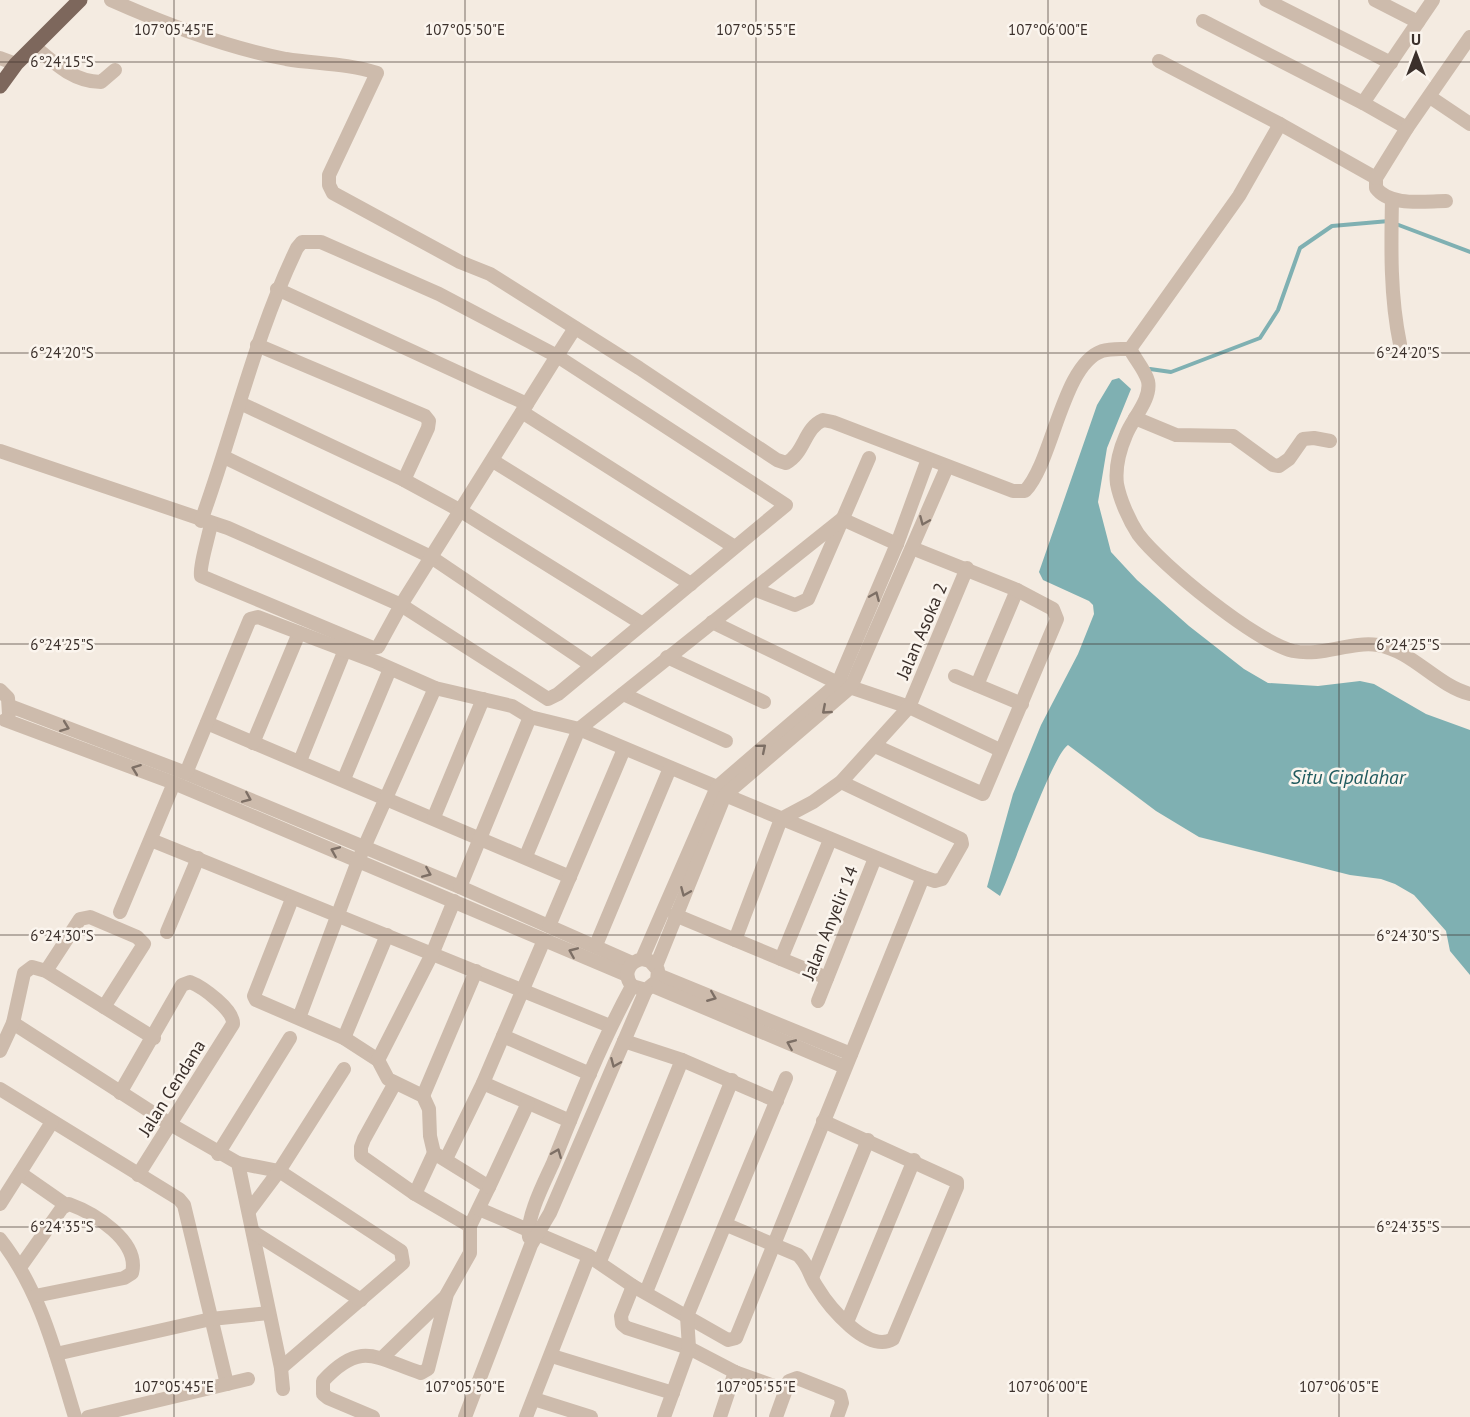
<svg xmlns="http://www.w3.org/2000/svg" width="1470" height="1417" viewBox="0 0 1470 1417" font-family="'PT Sans',sans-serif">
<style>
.water{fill:#7fb0b2}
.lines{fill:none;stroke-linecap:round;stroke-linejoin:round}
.stream{stroke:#7fb0b2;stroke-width:4}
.street{stroke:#cdbbac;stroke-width:14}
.primary{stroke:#7d675c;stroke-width:15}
.oneway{stroke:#7d6f65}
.ticks{fill:none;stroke:#3b302b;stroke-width:1.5;stroke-opacity:0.45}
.labels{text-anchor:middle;stroke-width:5;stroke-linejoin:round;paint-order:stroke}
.street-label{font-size:18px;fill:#3b302b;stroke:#fbf5ee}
.water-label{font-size:20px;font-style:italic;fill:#1f5a5e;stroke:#fbf5ee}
.ticks-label{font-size:15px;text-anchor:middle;fill:#3b302b;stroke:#fbf5ee;stroke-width:5;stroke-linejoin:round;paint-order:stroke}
</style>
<rect width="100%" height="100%" fill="#f4ebe1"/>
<!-- water -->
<path class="water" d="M1119 378 1131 389 1107 448 1098 502 1111 552 1137 580 1189 626 1244 669 1268 683 1318 686 1360 681 1374 684 1426 714 1470 730V975L1450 951 1446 931 1414 895 1395 884 1381 879 1350 875 1199 837 1156 811 1068 745C1053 754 1012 871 1000 896L987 887 1013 794 1041 725 1078 654 1094 614 1093 605 1089 601 1043 580 1039 572 1097 405 1112 380Z"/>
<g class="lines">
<!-- stream -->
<g class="stream">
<polyline points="1396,224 1470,252"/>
<polyline points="1150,369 1171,372 1260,338 1278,310 1300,248 1332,226 1389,221"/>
</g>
<!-- street -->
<g class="street">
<path d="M111 0C167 25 225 47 286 59 316 64 346 63 377 73L329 175V185L333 193 460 262 490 274 639 368 777 460 786 463C805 453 804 428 823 420L833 422 1013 491H1025C1053 462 1062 365 1102 351 1111 348 1120 349 1130 349 1135 359 1145 370 1148 381 1152 399 1132 419 1126 435 1120 449 1115 468 1117 484 1120 500 1129 520 1138 534 1161 565 1256 642 1293 651 1322 657 1350 641 1378 645 1413 651 1436 685 1470 694"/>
<polyline points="1266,0 1391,63"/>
<polyline points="1375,0 1418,22"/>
<polyline points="1203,21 1363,103 1433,0"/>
<path d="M34 46C54 63 74 82 101 82L115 70"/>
<polyline points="0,58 16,64"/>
<path d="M1159 61 1280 124 1376 178V188C1390 207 1425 201 1446 201"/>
<polyline points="1430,97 1470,124"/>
<polyline points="1363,103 1407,128"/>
<polyline points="1376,178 1407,128 1470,37"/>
<path d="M1392 199C1391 247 1390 296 1400 344"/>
<polyline points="277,289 527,404"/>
<polyline points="257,345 425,416 429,421 428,428 404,480"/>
<polyline points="1130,349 1239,196 1280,124"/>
<polyline points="240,403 404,480 461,511 641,623"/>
<polyline points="522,412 733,546"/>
<polyline points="1135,418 1176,435 1233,436 1273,465 1279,466 1289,459 1303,439 1314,438 1330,441"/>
<polyline points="0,451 228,528 401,605 548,699 558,694 786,505 557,356 575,328"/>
<polyline points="224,457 431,557 591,665"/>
<polyline points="493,461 691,584"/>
<path d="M201 521C234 430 255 335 297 248L302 242H321L439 294 557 356 401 605 378 647 373 648 201 576C199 565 209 537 211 523"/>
<polyline points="756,590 795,605 808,599 869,458"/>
<polyline points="712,622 838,683 909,707 1000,750"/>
<polyline points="667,657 764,702"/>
<polyline points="955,676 1022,704"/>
<polyline points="977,685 1017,590"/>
<polyline points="0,690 8,698 9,714"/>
<polyline points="623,694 726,741"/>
<polyline points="10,706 186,773 460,887 632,963"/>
<polyline points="5,720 174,783 627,975"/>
<polyline points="207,723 570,877"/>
<polyline points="253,743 299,633"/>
<polyline points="875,746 983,794 1057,619 1053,609 1017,590 912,548"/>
<polyline points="300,761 344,652"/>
<polyline points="186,773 250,619 258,617 376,662 435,688 512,706 530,717 579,729 717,787"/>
<polyline points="344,779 390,669"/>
<polyline points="725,795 923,877 935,881 942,879 962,844 961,839 841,782"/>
<polyline points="434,817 483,699"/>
<polyline points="151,840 610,1026"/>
<polyline points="526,856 579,729 842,519 897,544"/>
<polyline points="460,887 530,717"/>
<path d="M292 899 254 996 256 1000 344 1038 378 1060 388 1079 423 1096 429 1109 430 1136 434 1153 489 1187 470 1226V1253L447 1294 428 1369 421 1373C376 1358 361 1340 323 1381V1394L328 1398 373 1417"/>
<polyline points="120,912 174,783"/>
<polyline points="675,915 827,978"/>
<polyline points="549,926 624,749"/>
<polyline points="167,932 198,858"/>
<polyline points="735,940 781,819 813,802 841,782 909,707 967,568"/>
<polyline points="596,945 670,768"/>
<path d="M642 959 650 961 658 970 657 981 646 990 632 986C623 975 628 962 642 959L717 787 838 683 897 544 928 459"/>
<polyline points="781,959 830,840"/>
<polyline points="656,966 725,795 851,687 947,467"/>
<polyline points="46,971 80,919 90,917 137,937 144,944 104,1007"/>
<polyline points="658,975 851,1054"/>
<polyline points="653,986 845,1067"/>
<polyline points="818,1001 875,858"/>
<polyline points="299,1018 358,861 435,688"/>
<polyline points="13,1023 170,1124 238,1163 281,1368 283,1389"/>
<polyline points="503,1036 590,1074"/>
<polyline points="344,1038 387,935"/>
<polyline points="624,1041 682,1060 777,1101"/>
<polyline points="0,1051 13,1023 24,973 32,967 46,971 154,1038"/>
<polyline points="378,1060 433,952 454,901"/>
<polyline points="395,1083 364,1139 361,1147 361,1156 415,1194 470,1226"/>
<polyline points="483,1083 570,1121"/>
<polyline points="0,1089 179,1199 184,1205 227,1384"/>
<path d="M120 1093 182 985 190 982C203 987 234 1010 233 1024L138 1175"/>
<polyline points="423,1096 476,971"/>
<polyline points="218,1154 290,1038"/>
<polyline points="446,1159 483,1083 544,940"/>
<polyline points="238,1163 279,1171 401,1251 403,1263 281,1368"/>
<polyline points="20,1173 66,1205"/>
<polyline points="489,1187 528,1103"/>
<polyline points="415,1194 434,1153"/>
<polyline points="0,1204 52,1122"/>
<polyline points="479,1209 589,1256 633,1286 728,1340 736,1338 923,877"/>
<polyline points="249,1211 279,1171 344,1069"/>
<path d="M727 1225 798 1255C809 1265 809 1276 817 1287 829 1307 868 1354 893 1339L957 1187V1182L823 1121"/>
<polyline points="253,1232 361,1300"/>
<path d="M529 1237C526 1217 545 1181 553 1163 577 1103 601 1043 632 986"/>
<path d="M0 1239C41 1291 56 1355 75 1417"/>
<polyline points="600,1261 682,1060"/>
<path d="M21 1266 62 1208 69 1204C94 1213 140 1241 132 1273L124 1278 35 1296"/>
<polyline points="813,1275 868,1140"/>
<polyline points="633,1286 621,1316 622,1324 627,1328 689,1348 735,1372 785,1390"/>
<polyline points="646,1292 732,1080"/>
<polyline points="847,1322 914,1160"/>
<polyline points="56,1354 211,1319 269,1313"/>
<polyline points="552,1356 673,1393"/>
<polyline points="382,1358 446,1296"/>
<polyline points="534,1399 591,1417"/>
<polyline points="88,1417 248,1379"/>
<polyline points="465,1417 531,1245 550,1213 646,990"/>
<polyline points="526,1417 589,1256"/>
<polyline points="664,1417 689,1348 687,1316 786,1078"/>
<polyline points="720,1417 735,1372"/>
<polyline points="776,1417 789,1381 797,1378 840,1395 842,1403 837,1417"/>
</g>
<!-- primary -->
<polyline class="primary" points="0,86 16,64 80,0"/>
</g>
<!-- one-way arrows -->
<defs><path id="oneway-chevron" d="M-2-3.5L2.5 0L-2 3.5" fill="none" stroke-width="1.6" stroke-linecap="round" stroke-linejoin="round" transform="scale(1.5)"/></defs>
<g class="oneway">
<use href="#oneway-chevron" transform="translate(924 521) rotate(113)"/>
<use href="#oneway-chevron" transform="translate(875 596) rotate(-67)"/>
<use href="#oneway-chevron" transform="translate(826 710) rotate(139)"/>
<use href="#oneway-chevron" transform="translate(65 727) rotate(21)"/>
<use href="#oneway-chevron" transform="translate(762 748) rotate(-40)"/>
<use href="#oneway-chevron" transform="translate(136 769) rotate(-159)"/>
<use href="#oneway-chevron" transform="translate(247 798) rotate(23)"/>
<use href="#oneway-chevron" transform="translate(335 851) rotate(-157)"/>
<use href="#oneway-chevron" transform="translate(427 873) rotate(23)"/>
<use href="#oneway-chevron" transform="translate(685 892) rotate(113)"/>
<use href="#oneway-chevron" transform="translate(573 952) rotate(-157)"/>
<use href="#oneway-chevron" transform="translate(712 997) rotate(22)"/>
<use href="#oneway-chevron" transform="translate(791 1044) rotate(-157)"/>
<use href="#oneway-chevron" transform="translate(615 1063) rotate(113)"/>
<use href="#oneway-chevron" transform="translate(557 1153) rotate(-68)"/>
</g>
<!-- ticks -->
<path class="ticks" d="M174 0V1417M465 0V1417M756 0V1417M1048 0V1417M1339 0V1417M0 62H1470M0 353H1470M0 644H1470M0 935H1470M0 1227H1470"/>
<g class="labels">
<!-- street labels -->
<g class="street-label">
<text transform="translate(922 631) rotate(-67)" y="6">Jalan Asoka 2</text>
<text transform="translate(830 923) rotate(-68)" y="6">Jalan Anyelir 14</text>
<text transform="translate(172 1088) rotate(-58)" y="6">Jalan Cendana</text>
</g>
<!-- water labels -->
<g class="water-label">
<text x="1348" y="784">Situ Cipalahar</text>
</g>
</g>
<g class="ticks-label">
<text x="174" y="35">107°05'45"E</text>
<text x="465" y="35">107°05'50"E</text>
<text x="756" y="35">107°05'55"E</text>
<text x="1048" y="35">107°06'00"E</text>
<text x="62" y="67">6°24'15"S</text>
<text x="62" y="358">6°24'20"S</text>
<text x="1408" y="358">6°24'20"S</text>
<text x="62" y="650">6°24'25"S</text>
<text x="1408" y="650">6°24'25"S</text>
<text x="62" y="941">6°24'30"S</text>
<text x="1408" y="941">6°24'30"S</text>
<text x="62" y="1232">6°24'35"S</text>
<text x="1408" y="1232">6°24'35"S</text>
<text x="174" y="1392">107°05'45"E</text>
<text x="465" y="1392">107°05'50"E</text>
<text x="756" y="1392">107°05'55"E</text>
<text x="1048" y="1392">107°06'00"E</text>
<text x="1339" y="1392">107°06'05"E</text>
</g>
<!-- north arrow -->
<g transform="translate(1416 54)" stroke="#fbf5ee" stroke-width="4.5" paint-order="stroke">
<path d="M0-4.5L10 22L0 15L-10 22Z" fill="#3b302b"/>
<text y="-9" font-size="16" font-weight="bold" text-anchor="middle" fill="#3b302b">U</text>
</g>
</svg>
